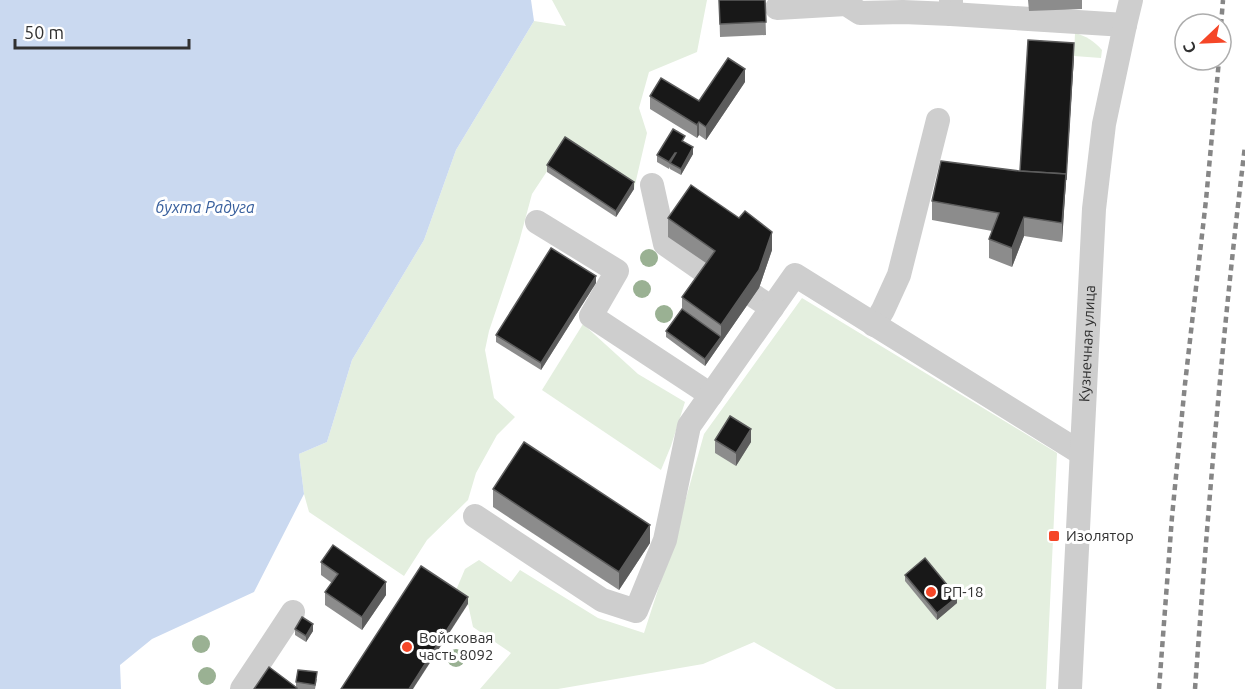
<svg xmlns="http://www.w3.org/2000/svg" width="1245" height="689" viewBox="0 0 1245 689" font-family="Ubuntu,sans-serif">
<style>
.green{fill:#e4efdf}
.water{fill:#cad9f0}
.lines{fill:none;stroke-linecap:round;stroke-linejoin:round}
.minor{stroke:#cecece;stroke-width:24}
.rail{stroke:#868686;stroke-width:4.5;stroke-dasharray:6 4.5;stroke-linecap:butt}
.tree{fill:#9ab193}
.wall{fill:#8c8c8c}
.shaded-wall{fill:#5d5d5d}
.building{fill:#181818;stroke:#5d5d5d;stroke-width:1.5}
.poi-dot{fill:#f54627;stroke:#fff;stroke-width:2}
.labels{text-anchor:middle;stroke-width:6;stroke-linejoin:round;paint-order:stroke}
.street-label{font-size:15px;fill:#313131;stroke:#fff}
.poi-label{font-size:15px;fill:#313131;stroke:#fff;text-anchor:start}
.water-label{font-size:16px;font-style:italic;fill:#365e9c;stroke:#fff}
</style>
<rect width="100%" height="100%" fill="#fff"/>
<!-- green -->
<g class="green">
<polygon points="552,0 707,0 697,52 649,72 639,108 647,133 634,189 565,144 532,194 519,242 489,331 485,350 494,398 515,417 497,435 476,473 468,500 427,540 404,576 309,512 304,494 299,454 327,442 352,360 424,240 456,150 534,21 566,26"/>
<path d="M1075 33C1086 36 1094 41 1102 50L1101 58 1074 56Z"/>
<polygon points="802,298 1057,453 1046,689 836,689 754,642 703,664 558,689 480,689 511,653 473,627 468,604 454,595 465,569 479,560 511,582 520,570 598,618 644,633 676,534 704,434"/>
<polygon points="583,324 638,374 685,402 671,446 661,470 542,390"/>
</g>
<!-- water -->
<polygon class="water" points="0,0 531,0 534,21 456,150 424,240 352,360 327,442 299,454 304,494 254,592 152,639 120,665 121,689 0,689"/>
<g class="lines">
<!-- minor -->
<g class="minor">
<polyline points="951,0 951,14 1125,25"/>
<polyline points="777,8 846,4 860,13 903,12 951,14"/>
<polyline points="652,185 665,244 705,272 713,272"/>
<polyline points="537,222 617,271 591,316 711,395"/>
<polyline points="754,296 772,308"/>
<polyline points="874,325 883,310 899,275 938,120"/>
<polyline points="475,516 602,600 636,611 665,540 689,426 795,275 1081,453"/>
<polyline points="242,689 293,612"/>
<path id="s1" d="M1070 689 1094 209 1104 124 1125 25 1131 0"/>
</g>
<!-- rail -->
<g class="rail">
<polyline points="1221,25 1223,0"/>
<polyline points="1159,689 1172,517 1185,384 1206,200 1219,60"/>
<path d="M1195 689C1208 508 1223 326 1245 146"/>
</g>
</g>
<!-- trees -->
<g class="tree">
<circle cx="649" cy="258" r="9"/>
<circle cx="642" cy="289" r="9"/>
<circle cx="664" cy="314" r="9"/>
<circle cx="201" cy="644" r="9"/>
<circle cx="456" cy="658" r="9"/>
<circle cx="207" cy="676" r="9"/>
</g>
<!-- wall -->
<g class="wall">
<polygon points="719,0 765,0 766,35 720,37"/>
<polygon points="1028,0 1082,0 1082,9 1029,11"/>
<polygon points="1074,56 1062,242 1024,236 1012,267 989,258 989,239 992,231 932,220 932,201 1020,171"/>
<polygon points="745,82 706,140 699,135 697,138 650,109 650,96 699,101"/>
<polygon points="685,142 693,154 681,175 670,169 670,167 669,169 657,162 657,155"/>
<polygon points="547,165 634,189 616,217 547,172"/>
<polygon points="668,218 772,250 759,288 705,366 666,337 666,331 682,309 682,297 706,263 668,237"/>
<polygon points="596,283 541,370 496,342 496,335"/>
<polygon points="715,440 751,442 736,466 715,453"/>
<polygon points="493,489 650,543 619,590 493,507"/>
<polygon points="321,562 386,595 362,630 325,605 325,592 332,583 321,575"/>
<polygon points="905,575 957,603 937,620 905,581"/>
<polygon points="295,629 313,631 306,642 295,635"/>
<polygon points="317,679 315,689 254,689 296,687 296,682"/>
</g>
<!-- shaded-wall -->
<g class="shaded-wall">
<polygon points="1074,43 1074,56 1062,242 1062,223"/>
<polygon points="745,69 745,82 706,140 706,127"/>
<polygon points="699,122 699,135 697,138 697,125"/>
<polygon points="693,147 693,154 681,175 681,169"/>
<polygon points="634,182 634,189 616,217 616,211"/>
<polygon points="1024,217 1024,236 1012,267 1012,248"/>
<polygon points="772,232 772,250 759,288 705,366 705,359 721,337 721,325"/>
<polygon points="596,276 596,283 541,370 541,363"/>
<polygon points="751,429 751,442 736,466 736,453"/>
<polygon points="650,525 650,543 619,590 619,572"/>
<polygon points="386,582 386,595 362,630 362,617"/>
<polygon points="468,597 468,604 413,689 409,689"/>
<polygon points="957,597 957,603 937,620 937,613"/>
<polygon points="313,624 313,631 306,642 306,636"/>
</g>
<!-- building -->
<g class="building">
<polygon points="719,0 765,0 766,22 720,24"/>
<polygon points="1028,40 1074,43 1066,180 1066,174 1020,171"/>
<polygon points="728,58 745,69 706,127 699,122 697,125 650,96 661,78 699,101"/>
<polygon points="673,129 685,136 682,141 693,147 681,169 670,163 676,153 675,153 669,162 657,155"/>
<polygon points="565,137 634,182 616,211 547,165"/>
<polygon points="941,161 1019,171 1066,174 1062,223 1024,217 1012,248 989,239 999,213 932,201"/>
<polygon points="691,185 739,218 745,211 772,232 759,270 721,325 682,297 715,251 668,218"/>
<polygon points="551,248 596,276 541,363 496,335"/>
<polygon points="682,309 721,337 705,359 666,331"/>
<polygon points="730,416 751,429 736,453 715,440"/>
<polygon points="524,442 650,525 619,572 493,489"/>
<polygon points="333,545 386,582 362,617 325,592 338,574 321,562"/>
<polygon points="925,558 957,597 937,613 905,575"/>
<polygon points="421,566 468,597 409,689 341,689"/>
<polygon points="302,617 313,624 306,636 295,629"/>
<polygon points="269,667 297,688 296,689 254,689"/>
<polygon points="298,670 317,672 315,685 296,682"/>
</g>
<!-- markers -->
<g class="poi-dot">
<rect x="1048" y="530" width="12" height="12" rx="3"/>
<circle cx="931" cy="592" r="6"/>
<circle cx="407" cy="647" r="6"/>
</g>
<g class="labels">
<!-- street labels -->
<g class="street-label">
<text dy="5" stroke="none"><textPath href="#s1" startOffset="346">Кузнечная улица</textPath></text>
</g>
<!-- poi labels -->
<g class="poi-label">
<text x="1066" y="541">Изолятор</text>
<text x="943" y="597">РП-18</text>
<text x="419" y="643">Войсковая<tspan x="419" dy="17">часть 8092</tspan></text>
</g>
<!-- water labels -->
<g class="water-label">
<text x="205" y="213">бухта Радуга</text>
</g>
</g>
<!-- north arrow -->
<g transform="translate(1203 42) rotate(247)"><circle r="28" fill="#ffffff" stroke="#adadad" stroke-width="1.5"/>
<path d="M0-4.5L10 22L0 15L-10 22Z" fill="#f54627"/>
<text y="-9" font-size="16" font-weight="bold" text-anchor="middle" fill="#313131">С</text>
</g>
<!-- scale -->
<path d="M15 39v9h174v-9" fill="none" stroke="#313131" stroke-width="3"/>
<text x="24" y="39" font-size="18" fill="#313131" stroke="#ffffff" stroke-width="4.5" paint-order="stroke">50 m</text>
</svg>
